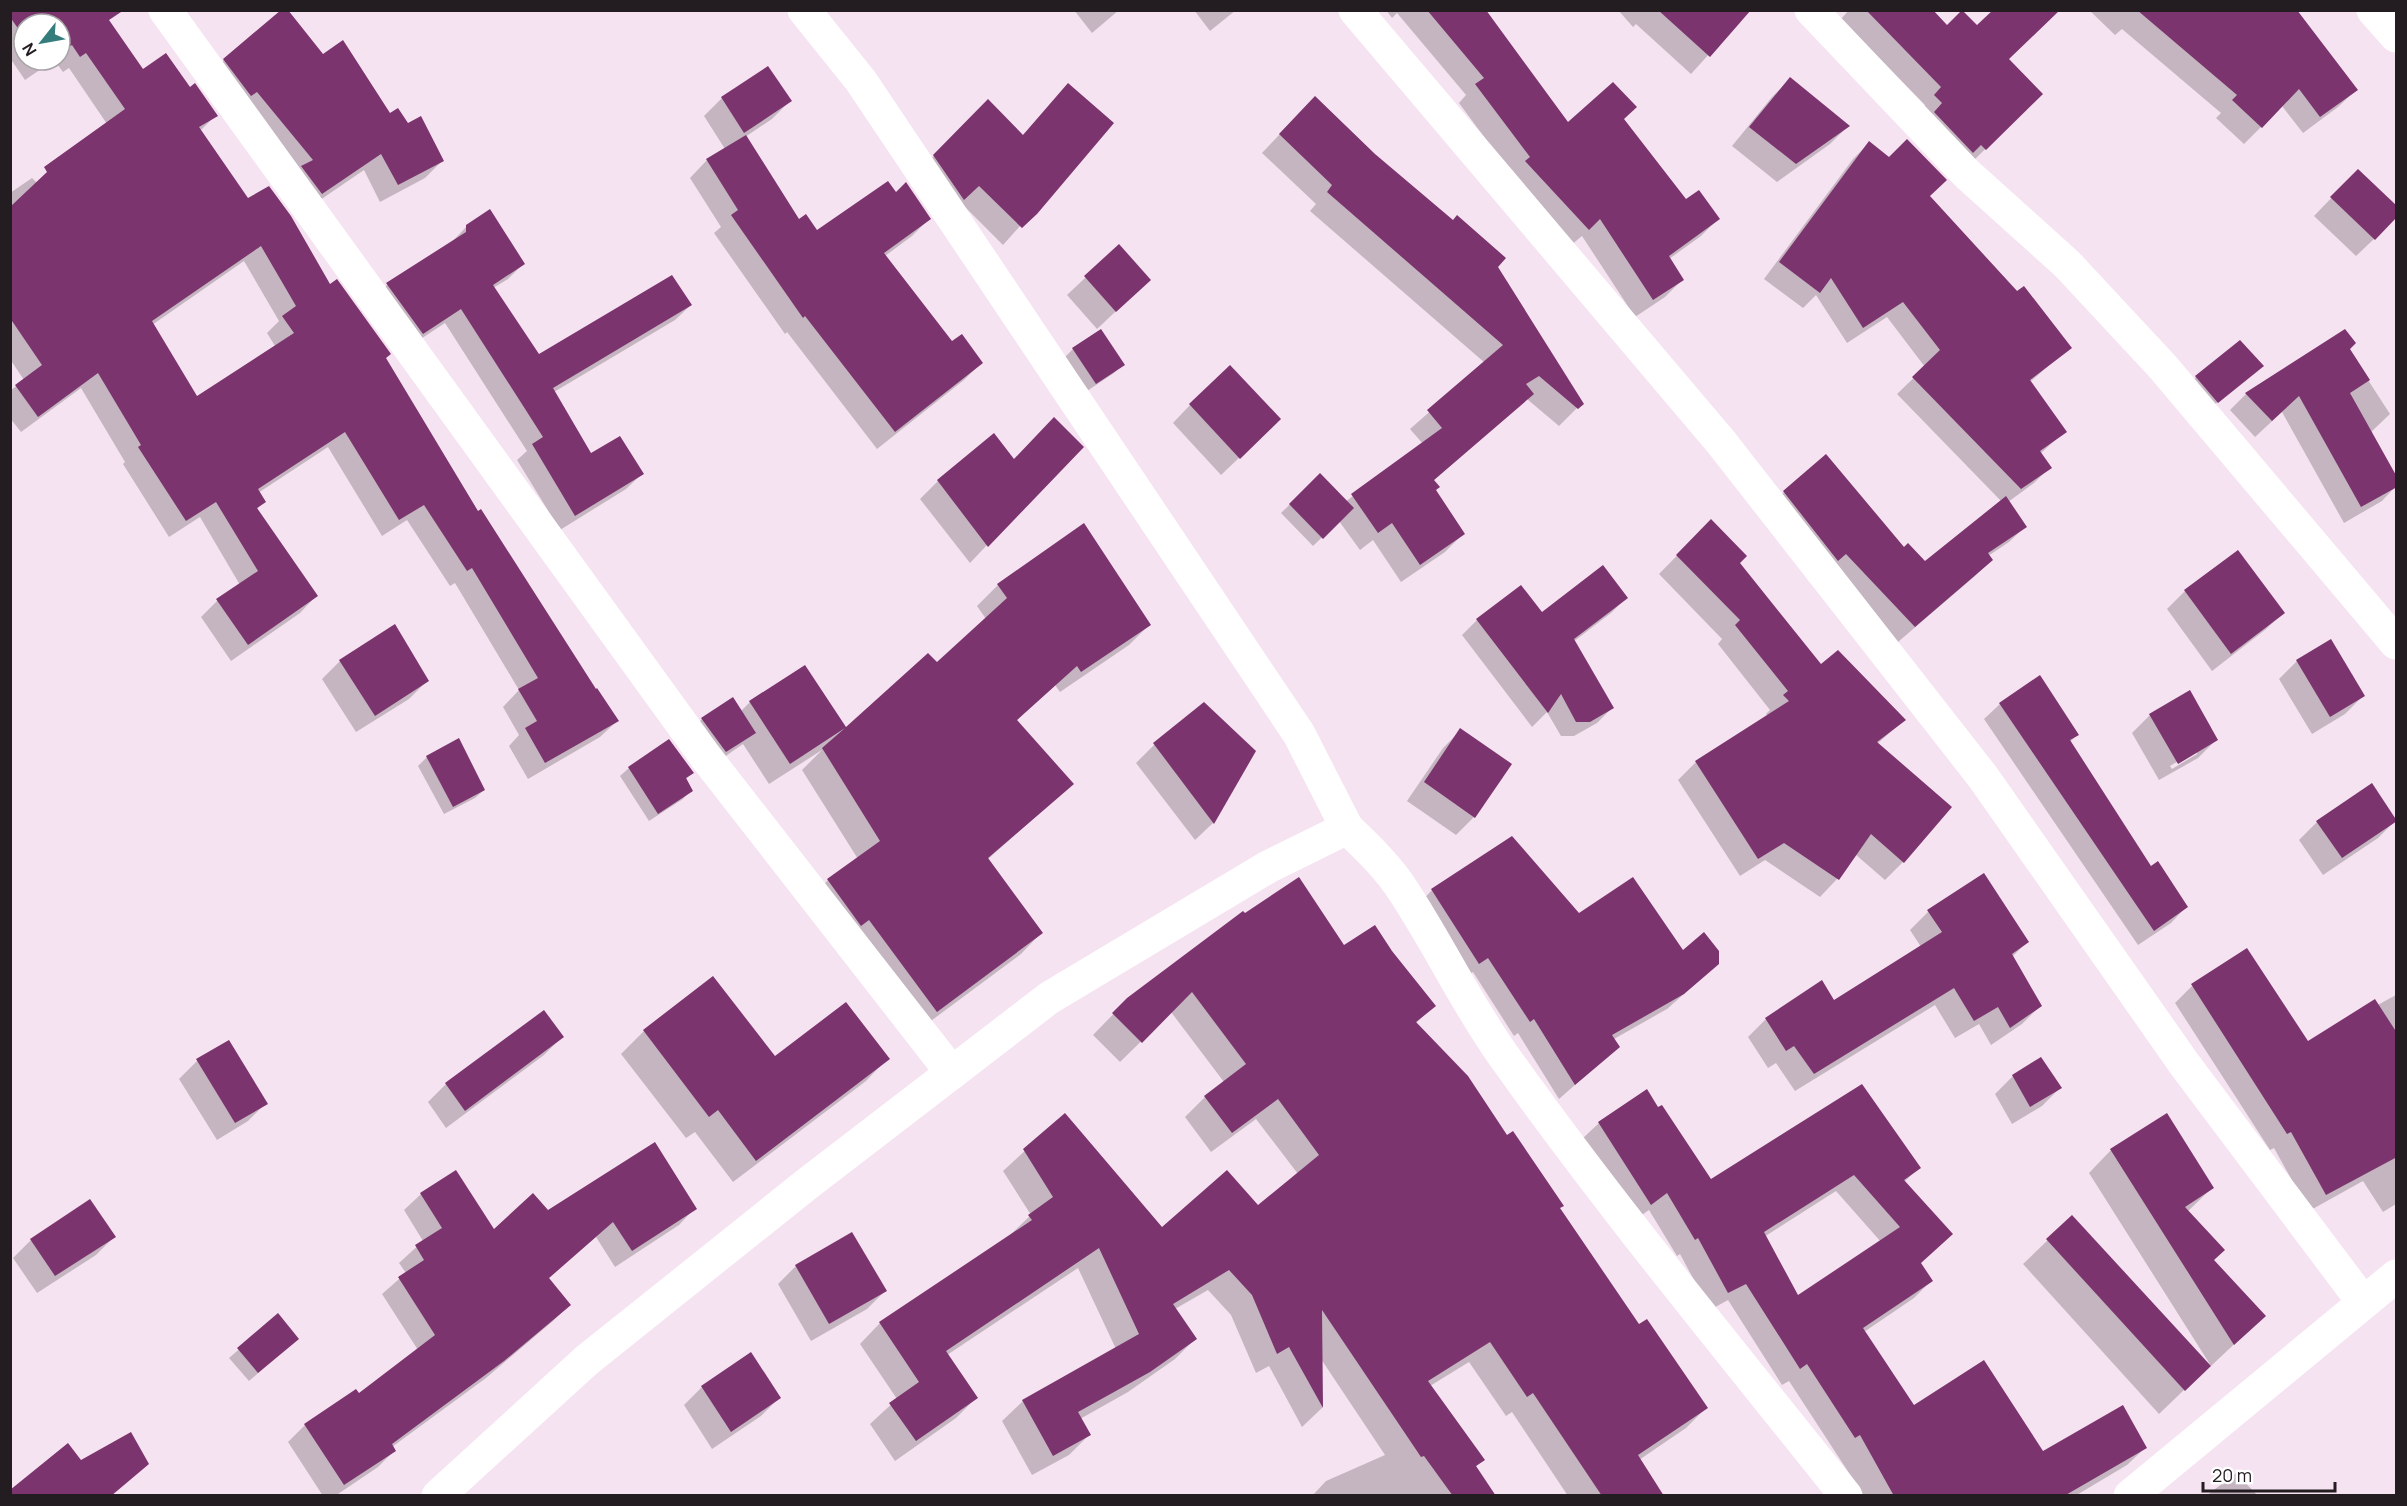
<svg xmlns="http://www.w3.org/2000/svg" width="2407" height="1506" viewBox="0 0 2407 1506" font-family="Manrope,sans-serif">
<style>
.shadow{fill:#0003;fill-rule:evenodd}
.building{fill:#7b346d;fill-rule:evenodd}
.lines{fill:none;stroke-linecap:round;stroke-linejoin:round}
.street{stroke:#fff;stroke-width:33}
</style>
<rect width="100%" height="100%" fill="#f6e3f1"/>
<!-- shadow -->
<g class="shadow">
<path d="M10 10H100L143 71 189 89 216 115 200 131 248 200 329 286 385 359 477 513 617 721 600 737 528 779 509 746 519 735 503 707 519 690 455 583 450 586 407 520 382 536 328 447 258 493 264 502 256 510 316 596 300 613 231 661 201 617 217 601 240 585 200 517 169 537 123 464 125 462 81 388 21 432 10 418V391L24 380 10 359V193L32 178 88 233 107 124 69 68 63 72 54 60 25 80 10 58ZM24 24H60V60H24ZM244 261 279 321 267 333 275 346 196 398 152 325Z"/>
<polygon points="1074,10 1119,10 1092,33"/>
<polygon points="1194,10 1236,10 1210,31"/>
<polygon points="1386,10 1484,10 1568,124 1622,120 1686,201 1718,219 1701,236 1669,259 1683,279 1665,297 1635,317 1582,236 1570,246 1513,176 1459,103 1466,95 1397,13 1392,18"/>
<polygon points="1618,10 1749,10 1691,74 1636,24 1633,27"/>
<polygon points="1849,10 1931,10 1947,27 2008,59 2041,94 1968,166 1918,113 1925,105 1841,19"/>
<polygon points="2089,10 2295,10 2356,90 2338,107 2303,133 2282,106 2244,144 2216,118 2221,113 2122,29 2115,35"/>
<polygon points="323,56 390,115 407,125 442,161 425,178 380,202 364,170 304,211 207,77 224,60"/>
<polygon points="1790,79 1848,126 1830,144 1777,182 1732,146 1772,97"/>
<polygon points="1068,85 1112,123 1003,245 960,202 916,174 988,101 1022,136"/>
<polygon points="722,98 790,101 772,119 745,137 798,221 817,232 896,194 929,219 912,236 885,256 951,343 981,363 964,380 877,449 787,332 785,334 714,233 721,227 690,178 707,160 725,149 704,116"/>
<polygon points="1297,116 1496,267 1582,403 1559,426 1527,399 1433,481 1434,491 1463,534 1445,552 1401,582 1373,540 1360,550 1339,521 1313,546 1281,513 1320,475 1345,502 1423,444 1410,429 1485,363 1310,211 1316,204 1262,153"/>
<polygon points="1869,143 1928,196 2070,347 2030,382 2065,431 2040,454 2050,467 2034,483 2008,502 2025,527 2009,542 1988,556 1991,560 1975,576 1898,642 1768,508 1784,492 1903,549 1925,563 2001,501 1897,394 1925,367 1887,317 1847,343 1816,295 1803,308 1764,279 1853,159"/>
<polygon points="2340,189 2374,239 2356,256 2314,216"/>
<polygon points="467,226 523,264 508,279 493,288 538,356 691,305 675,320 554,392 591,455 642,474 626,489 560,530 517,460 527,451 445,323 407,348 372,300 387,285 451,243"/>
<polygon points="1119,246 1131,297 1097,329 1067,295"/>
<polygon points="1073,349 1123,364 1114,373 1087,391 1065,357"/>
<polygon points="2348,349 2390,414 2370,433 2396,486 2382,501 2344,523 2282,412 2255,437 2230,410 2246,394"/>
<polygon points="2262,366 2208,410 2188,386 2196,377"/>
<polygon points="1190,405 1261,437 1221,475 1173,423"/>
<polygon points="994,435 987,545 970,563 920,499 938,481"/>
<polygon points="1711,521 1738,563 1821,666 1904,720 1877,744 1903,862 1885,880 1855,854 1837,879 1820,897 1765,860 1740,876 1678,780 1696,762 1768,716 1766,714 1770,710 1718,644 1722,639 1659,574"/>
<polygon points="1083,525 1149,625 1129,645 1060,692 1055,685 1016,721 1072,784 987,860 1041,933 1021,954 916,1032 808,901 828,880 858,859 802,770 822,750 769,784 743,744 707,769 684,737 702,719 733,699 741,711 750,702 804,667 845,729 936,664 986,619 977,606 998,585"/>
<polygon points="2237,552 2283,613 2265,630 2212,671 2167,609 2185,591"/>
<polygon points="1626,598 1611,613 1573,642 1612,708 1597,723 1574,736 1561,736 1547,712 1532,727 1462,635 1477,620 1541,614"/>
<polygon points="395,626 427,681 409,699 356,732 322,679 340,661"/>
<polygon points="2330,641 2363,696 2345,714 2312,734 2279,679 2297,661"/>
<path d="M2189 692 2216 740 2198 758 2159 780 2132 733 2150 715ZM2197 750V754L2172 769 2170 766Z"/>
<polygon points="1204,704 1254,752 1213,823 1195,840 1136,763 1154,745"/>
<polygon points="2000,704 2077,735 2070,742 2150,868 2186,907 2171,923 2138,945 1984,719"/>
<polygon points="1461,730 1510,765 1474,817 1456,835 1407,801 1443,748"/>
<polygon points="427,757 484,790 475,798 444,814 418,766"/>
<polygon points="629,768 692,773 685,780 691,790 683,799 649,821 620,776"/>
<polygon points="2371,785 2396,820 2378,838 2323,875 2299,840 2317,822"/>
<polygon points="1432,890 1682,952 1718,964 1667,1009 1614,1039 1618,1047 1559,1099 1518,1033 1514,1036 1473,972 1463,978 1417,906"/>
<polygon points="1928,912 2027,942 2012,957 2040,1006 2022,1024 1991,1045 1979,1024 1955,1038 1935,1005 1795,1091 1776,1063 1768,1068 1748,1037 1766,1019 1834,1002 1921,947 1910,930"/>
<polygon points="1344,947 1391,952 1434,1006 1415,1024 1506,1138 1639,1326 1706,1408 1686,1428 1639,1460 1663,1496 1568,1496 1512,1412 1506,1416 1469,1362 1430,1386 1483,1460 1475,1467 1494,1496 1312,1496 1326,1481 1385,1455 1321,1359 1322,1408 1302,1427 1269,1366 1256,1373 1231,1315 1208,1290 1175,1309 1195,1339 1175,1359 1128,1392 1080,1419 1089,1435 1069,1455 1032,1475 1002,1421 1023,1401 1116,1349 1078,1268 947,1355 976,1398 956,1418 895,1461 870,1424 897,1399 860,1344 880,1323 1009,1236 1031,1215 1003,1171 1064,1115 1162,1229 1258,1207 1298,1174 1256,1119 1211,1152 1185,1117 1205,1097 1224,1082 1171,1012 1120,1062 1093,1035 1128,999"/>
<polygon points="713,978 775,1058 888,1058 866,1081 733,1182 695,1132 686,1138 621,1054 644,1031"/>
<polygon points="2192,986 2308,1043 2396,995 2396,1204 2383,1212 2363,1181 2309,1211 2274,1148 2270,1150 2175,1003"/>
<polygon points="544,1012 562,1037 544,1055 446,1128 428,1102 446,1084"/>
<polygon points="228,1042 266,1103 248,1121 217,1140 179,1079 197,1061"/>
<polygon points="2013,1076 2060,1088 2042,1106 2012,1124 1995,1094"/>
<path d="M1599 1123 1711 1181 1919 1168 1904 1182 1920 1264 1931 1281 1914 1298 1864 1332 1914 1407 2042 1453 2145 1448 2127 1465 2075 1496H1864L1789 1381 1782 1385 1728 1300 1710 1310 1680 1254 1677 1256 1649 1210 1633 1221 1581 1140ZM1836 1191 1881 1242 1798 1297 1764 1237Z"/>
<polygon points="2111,1150 2212,1188 2187,1212 2212,1260 2264,1316 2211,1366 2089,1173"/>
<polygon points="421,1194 493,1232 548,1212 695,1208 679,1225 615,1267 596,1237 548,1279 569,1305 553,1321 486,1378 392,1447 394,1451 378,1467 335,1496 323,1496 288,1442 305,1425 355,1391 358,1396 418,1350 382,1294 406,1273 399,1263 423,1241 404,1210"/>
<polygon points="114,1237 96,1255 37,1293 13,1258 31,1240"/>
<polygon points="2048,1240 2209,1366 2159,1414 2023,1264"/>
<polygon points="796,1266 885,1291 867,1309 811,1341 778,1284"/>
<polygon points="278,1316 297,1339 249,1381 229,1358"/>
<polygon points="702,1387 779,1398 761,1416 712,1449 684,1405"/>
<polygon points="2236,1473 2258,1496 2206,1496"/>
</g>
<!-- building -->
<g class="building">
<path d="M10 10H124L109 20 143 69 166 53 190 87 195 83 218 116 199 127 248 198 269 186 291 216 330 284 337 279 391 354 386 358 478 511 481 509 596 689 597 688 619 721 545 763 525 728 537 721 518 689 538 678 472 568 467 571 424 505 399 520 345 432 258 489 266 502 257 508 318 596 248 645 216 599 258 571 216 502 186 521 138 447 141 445 98 373 38 417 15 385 42 365 10 318V207L47 172 44 167 125 109 86 53 80 57 72 45 60 52V24H24V37L10 17ZM261 246 296 306 282 316 294 333 197 396 152 321Z"/>
<polygon points="281,10 288,10 323,54 343,40 390,113 398,108 408,123 421,116 444,161 398,185 381,154 322,194 301,166 313,160 257,92 251,96 223,59"/>
<polygon points="1427,10 1486,10 1568,122 1613,82 1637,107 1624,119 1686,199 1699,190 1720,219 1669,256 1684,280 1653,300 1600,219 1589,230 1525,161 1530,157 1475,84 1484,78"/>
<polygon points="1658,10 1751,10 1710,57"/>
<polygon points="1866,10 1933,10 1947,25 1962,10 1977,25 1993,10 2060,10 2009,59 2043,94 1986,150 1981,145 1973,153 1934,112 1942,103 1934,95 1941,87"/>
<polygon points="2137,10 2297,10 2358,90 2320,117 2299,89 2262,128 2232,100 2237,95"/>
<polygon points="768,66 792,101 744,133 721,97"/>
<polygon points="1790,77 1850,126 1796,164 1749,127"/>
<polygon points="1068,83 1114,123 1037,214 1022,228 979,186 964,200 933,155 988,99 1023,135"/>
<polygon points="1315,96 1375,154 1453,220 1457,215 1506,258 1498,267 1584,404 1578,409 1539,376 1526,384 1534,394 1434,480 1440,487 1436,490 1465,534 1420,565 1392,523 1378,533 1351,494 1442,428 1427,410 1503,345 1327,192 1332,185 1279,134"/>
<polygon points="746,135 799,219 806,214 817,230 888,181 896,192 906,182 931,219 884,253 952,341 962,334 983,363 895,432 805,316 803,318 731,215 738,210 706,159"/>
<polygon points="1907,139 1947,180 1930,196 2017,291 2024,286 2072,348 2030,380 2067,432 2040,451 2052,468 2021,489 1912,377 1940,350 1903,302 1863,328 1831,278 1820,293 1779,262 1869,141 1889,157"/>
<polygon points="2358,169 2397,206 2397,217 2375,240 2330,197"/>
<polygon points="490,209 525,264 493,285 539,354 672,275 692,305 553,388 591,453 620,436 644,474 575,516 532,444 543,437 461,309 423,334 386,283 466,232 466,225"/>
<polygon points="1119,244 1151,280 1116,312 1084,276"/>
<polygon points="1101,329 1125,365 1096,384 1072,348"/>
<polygon points="2345,329 2356,343 2350,349 2370,380 2350,393 2397,477 2397,487 2361,507 2299,396 2272,421 2245,393"/>
<polygon points="2240,340 2264,366 2218,403 2195,376"/>
<polygon points="1230,365 1281,419 1240,459 1189,404"/>
<polygon points="1054,417 1084,447 988,547 937,480 994,433 1014,459"/>
<polygon points="1826,454 1904,547 1908,543 1925,561 2006,496 2027,527 1988,553 1993,560 1915,627 1846,554 1838,561 1783,491"/>
<polygon points="1320,473 1354,508 1323,539 1289,504"/>
<polygon points="1711,519 1747,556 1740,563 1821,664 1838,650 1906,720 1877,742 1952,807 1904,863 1871,834 1839,880 1784,843 1758,859 1695,761 1789,701 1783,695 1788,691 1735,625 1740,620 1676,555"/>
<polygon points="1084,523 1151,625 1081,672 1077,666 1017,720 1074,784 988,858 1043,933 937,1012 869,920 861,926 827,879 880,841 822,748 845,728 790,764 749,701 805,665 846,727 928,653 937,662 1007,598 997,584"/>
<polygon points="2238,550 2285,613 2231,654 2184,590"/>
<polygon points="1603,565 1628,598 1574,639 1614,708 1590,722 1576,722 1561,694 1548,713 1476,619 1521,585 1542,612"/>
<polygon points="395,624 429,681 375,716 339,660"/>
<polygon points="2331,639 2365,696 2330,717 2296,660"/>
<polygon points="2040,675 2079,735 2070,740 2151,866 2158,861 2188,907 2154,931 1999,703"/>
<polygon points="2190,690 2218,740 2178,764 2149,714"/>
<polygon points="733,697 756,733 726,752 701,718"/>
<polygon points="1204,702 1256,751 1214,824 1153,743"/>
<polygon points="1460,728 1512,764 1475,818 1424,782"/>
<polygon points="459,738 485,790 453,807 426,756"/>
<polygon points="669,739 694,773 686,778 693,791 658,814 628,767"/>
<polygon points="2372,783 2397,821 2342,858 2316,821"/>
<polygon points="1512,836 1579,913 1633,877 1683,950 1704,932 1719,951 1719,964 1684,994 1612,1035 1620,1047 1575,1085 1534,1019 1530,1022 1488,958 1479,964 1431,889"/>
<polygon points="1984,873 2029,942 2012,954 2042,1006 2010,1028 1998,1007 1974,1021 1954,988 1814,1074 1794,1046 1786,1051 1765,1018 1822,980 1834,1000 1942,932 1927,910"/>
<polygon points="1299,877 1344,945 1375,925 1392,951 1436,1006 1416,1022 1468,1076 1507,1135 1513,1131 1564,1206 1560,1208 1639,1324 1647,1319 1708,1408 1638,1455 1664,1496 1602,1496 1533,1393 1527,1397 1490,1342 1428,1381 1485,1460 1476,1466 1496,1496 1453,1496 1424,1456 1421,1457 1322,1310 1323,1408 1289,1347 1277,1354 1252,1295 1229,1270 1173,1304 1197,1339 1150,1372 1078,1412 1091,1435 1053,1456 1022,1400 1139,1334 1099,1248 946,1351 978,1398 916,1441 889,1403 919,1382 879,1322 1032,1220 1028,1215 1053,1197 1023,1149 1065,1113 1162,1227 1227,1170 1258,1205 1319,1155 1278,1099 1232,1133 1204,1096 1246,1064 1192,992 1142,1043 1112,1013 1127,998 1243,911 1245,913"/>
<polygon points="2247,948 2308,1041 2375,999 2397,1033 2397,1157 2326,1195 2291,1132 2287,1134 2191,984"/>
<polygon points="713,976 775,1056 846,1002 890,1059 756,1161 718,1110 709,1117 643,1030"/>
<polygon points="544,1010 564,1037 465,1111 445,1083"/>
<polygon points="229,1040 268,1104 235,1123 196,1059"/>
<polygon points="2041,1057 2062,1088 2030,1107 2012,1075"/>
<path d="M1862 1084 1921 1168 1904 1180 1953 1234 1921 1263 1933 1281 1863 1328 1914 1405 1984 1360 2043 1451 2123 1405 2147 1448 2064 1496H1894L1860 1435 1855 1438 1807 1364 1800 1369 1746 1284 1728 1293 1698 1238 1695 1240 1667 1193 1651 1205 1598 1122 1647 1089 1658 1107 1662 1105 1711 1179ZM1854 1175 1900 1227 1798 1295 1764 1232Z"/>
<polygon points="2167,1113 2214,1188 2185,1207 2225,1250 2214,1260 2266,1316 2234,1345 2110,1149"/>
<polygon points="655,1142 697,1209 632,1251 613,1222 549,1278 571,1305 504,1361 392,1444 396,1451 344,1485 304,1424 356,1389 359,1393 435,1335 398,1277 424,1260 415,1245 442,1228 420,1193 456,1170 494,1229 533,1193 548,1210"/>
<polygon points="90,1199 116,1237 55,1276 30,1239"/>
<polygon points="2072,1215 2211,1366 2185,1391 2046,1239"/>
<polygon points="852,1232 887,1291 829,1324 795,1265"/>
<polygon points="278,1313 299,1339 258,1373 237,1348"/>
<polygon points="751,1352 781,1398 731,1432 701,1386"/>
<polygon points="131,1432 149,1464 111,1496 10,1496 10,1490 68,1443 81,1460"/>
</g>
<g class="lines">
<!-- street -->
<g class="street">
<polyline points="165,10 705,756 952,1073"/>
<polyline points="804,10 861,81 1299,734 1347,828"/>
<polyline points="1355,10 1721,442 1983,777 2185,1065 2363,1302"/>
<polyline points="1811,10 1967,174 2067,264 2162,366 2396,643"/>
<polyline points="2373,10 2396,36"/>
<path d="M438 1496 587 1360 807 1184 1049 998 1268 867 1347 828C1367 847 1389 868 1404 892 1439 945 1466 1003 1503 1055 1611 1207 1730 1350 1846 1496"/>
<polyline points="2130,1496 2396,1276"/>
</g>
</g>
<!-- border -->
<rect width="2407" height="1506" fill="none" stroke="#231c21" stroke-width="24"/>
<!-- north arrow -->
<g transform="translate(42 42) rotate(239)"><circle r="28" fill="#ffffff" stroke="#a7a4a6" stroke-width="1.5"/>
<path d="M0-4.5L10 22L0 15L-10 22Z" fill="#347d7c"/>
<text y="-9" font-size="16" font-weight="bold" text-anchor="middle" fill="#231c21">N</text>
</g>
<!-- scale -->
<path d="M2203 1482v9h132v-9" fill="none" stroke="#231c21" stroke-width="3"/>
<text x="2212" y="1482" font-size="18" fill="#231c21" stroke="#ffffff" stroke-width="4.5" paint-order="stroke">20 m</text>
</svg>
